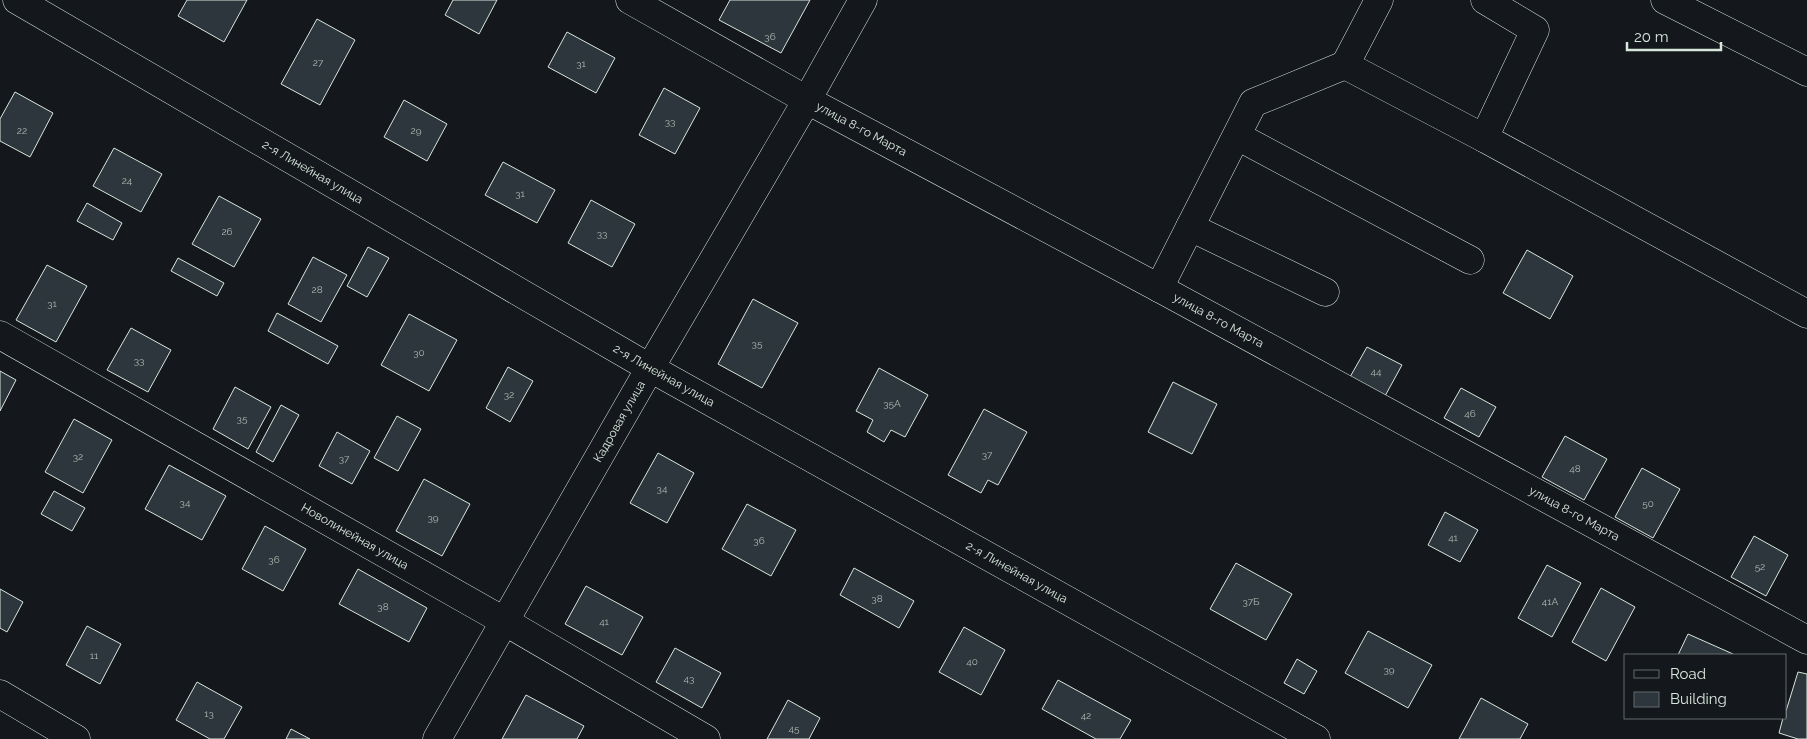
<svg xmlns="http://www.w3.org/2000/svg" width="1807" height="739" viewBox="0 0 1807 739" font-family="Raleway,sans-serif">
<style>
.building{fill:#2c363c;stroke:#d8e6dc}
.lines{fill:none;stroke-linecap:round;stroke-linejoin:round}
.minor-casing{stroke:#d8e6dc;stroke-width:29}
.minor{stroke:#14181c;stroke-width:28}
.labels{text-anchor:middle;stroke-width:4;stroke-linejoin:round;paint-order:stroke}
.number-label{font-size:10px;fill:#adbab4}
.street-label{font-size:12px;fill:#d8e6dc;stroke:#14181c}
</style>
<rect width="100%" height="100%" fill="#14181c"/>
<!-- building -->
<g class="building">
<polygon points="187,0 247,0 224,42 178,16"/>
<polygon points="453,0 497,0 479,34 445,15"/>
<polygon points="730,0 810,0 781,53 719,20"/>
<polygon points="317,19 355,40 320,105 281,84"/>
<polygon points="567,32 615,58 596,93 548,67"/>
<polygon points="664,88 700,108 675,154 639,135"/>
<polygon points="15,92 53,113 30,157 0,141 0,119"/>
<polygon points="404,100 447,124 427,161 384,137"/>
<polygon points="114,148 162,174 141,212 93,186"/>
<polygon points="503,162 555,190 537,223 485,195"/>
<polygon points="219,196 261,219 234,267 192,244"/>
<polygon points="591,200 635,224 612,267 568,243"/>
<polygon points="87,203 122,223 113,240 77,221"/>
<polygon points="368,247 389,258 367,297 347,286"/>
<polygon points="1527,250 1573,276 1550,319 1503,293"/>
<polygon points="313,257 347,275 321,322 288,304"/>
<polygon points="178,258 224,283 217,296 171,271"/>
<polygon points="47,265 87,286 56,342 16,320"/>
<polygon points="753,299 798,323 762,388 718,364"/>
<polygon points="277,313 338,346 328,364 268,331"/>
<polygon points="409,314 457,340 429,391 381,365"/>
<polygon points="131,328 171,350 148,392 107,370"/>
<polygon points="1367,347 1402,365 1385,396 1350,377"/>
<polygon points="508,367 533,381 510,422 486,408"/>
<polygon points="879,368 928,395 905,437 891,430 884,442 867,432 873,420 856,411"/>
<polygon points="0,371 16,380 0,411"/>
<polygon points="1173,382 1217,404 1192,454 1148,432"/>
<polygon points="235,387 271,407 248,449 213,429"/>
<polygon points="1461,388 1496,407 1479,437 1444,418"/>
<polygon points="281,405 299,415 273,462 256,452"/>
<polygon points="984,409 1027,432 998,485 988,480 981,493 948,475"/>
<polygon points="397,416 421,429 398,471 374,458"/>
<polygon points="74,419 112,440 83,493 45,472"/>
<polygon points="337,432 370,451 352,484 319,466"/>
<polygon points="1565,436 1607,459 1584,500 1542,477"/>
<polygon points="658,453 694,473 667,523 630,503"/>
<polygon points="169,465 226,496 202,540 145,509"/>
<polygon points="1642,468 1680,489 1653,538 1615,517"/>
<polygon points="424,479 470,504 442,556 396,531"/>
<polygon points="54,491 85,508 72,531 41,514"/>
<polygon points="747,504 796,530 771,576 722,549"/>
<polygon points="1445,512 1478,530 1460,562 1428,545"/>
<polygon points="265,526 306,549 283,591 242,569"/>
<polygon points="1754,536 1788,555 1766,596 1731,577"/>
<polygon points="1236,563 1292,594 1266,640 1210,609"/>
<polygon points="1547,565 1581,583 1552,637 1518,618"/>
<polygon points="854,568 914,601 899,628 840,595"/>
<polygon points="358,569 427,608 409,642 339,604"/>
<polygon points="586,586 643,617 622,655 565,624"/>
<polygon points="1601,588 1635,607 1606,661 1572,642"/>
<polygon points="0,589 23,602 7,632 0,628"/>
<polygon points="87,626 121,644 100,684 66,665"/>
<polygon points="964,627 1005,650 981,695 939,672"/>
<polygon points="1368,631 1432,665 1408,708 1345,673"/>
<polygon points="1688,634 1733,654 1732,655 1678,655"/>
<polygon points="675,648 721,673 702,708 656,682"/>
<polygon points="1297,659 1317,671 1304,694 1284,683"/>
<polygon points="1798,672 1807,674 1807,739 1798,739 1779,733 1783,718 1786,718 1786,711"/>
<polygon points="1058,680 1131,720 1120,739 1096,739 1042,709"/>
<polygon points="197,682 242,707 224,739 210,739 176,720"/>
<polygon points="526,695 584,726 577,739 502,739"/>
<polygon points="1481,698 1528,724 1520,739 1459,739"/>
<polygon points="788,700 820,718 809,739 767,739"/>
<polygon points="291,729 310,739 286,739"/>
</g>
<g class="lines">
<defs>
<g id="minor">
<path id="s1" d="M17 0 650 368 1316 739"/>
<path id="s2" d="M630 0 807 100 1159 288 1807 640"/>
<polyline points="1665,0 1807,72"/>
<polyline points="1345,65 1379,0"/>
<polyline points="1237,136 1470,260"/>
<polyline points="1484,138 1807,314"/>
<polyline points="1190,227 1325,292"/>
<polyline points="1159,288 1253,103 1345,65 1484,138 1535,30 1485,0"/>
<path id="s3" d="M0 335 504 621 706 739"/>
<polyline points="0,694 76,739"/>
<path id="s4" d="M437 739 650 368 807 100 863 0"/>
</g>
</defs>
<!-- minor casing -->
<use href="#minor" class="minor-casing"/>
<!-- minor -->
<use href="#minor" class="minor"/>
</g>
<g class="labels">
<!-- number labels -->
<g class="number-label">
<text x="770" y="40">36</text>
<text x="318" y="66">27</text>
<text x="581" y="67">31</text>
<text x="670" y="125">33</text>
<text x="22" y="134">22</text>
<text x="416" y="134">29</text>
<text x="127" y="184">24</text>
<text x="520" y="197">31</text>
<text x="227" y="235">26</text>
<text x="602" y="237">33</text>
<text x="317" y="293">28</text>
<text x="52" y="307">31</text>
<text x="757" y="347">35</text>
<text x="419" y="356">30</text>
<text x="139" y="364">33</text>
<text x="1376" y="375">44</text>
<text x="509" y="398">32</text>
<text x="892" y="407">35А</text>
<text x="1470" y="417">46</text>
<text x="242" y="422">35</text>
<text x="987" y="458">37</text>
<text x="78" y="460">32</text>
<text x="344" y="462">37</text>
<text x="1575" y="472">48</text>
<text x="662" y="492">34</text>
<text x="185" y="506">34</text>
<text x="1648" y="507">50</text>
<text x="433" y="521">39</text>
<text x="1453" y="541">41</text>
<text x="759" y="544">36</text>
<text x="274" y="563">36</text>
<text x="1760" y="570">52</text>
<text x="877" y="602">38</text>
<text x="1251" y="605">37Б</text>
<text x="1550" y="605">41А</text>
<text x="383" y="610">38</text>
<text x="604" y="625">41</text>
<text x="94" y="659">11</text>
<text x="972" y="665">40</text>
<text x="1389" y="673">39</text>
<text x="689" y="682">43</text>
<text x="209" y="717">13</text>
<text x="1086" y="719">42</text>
<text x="794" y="732">45</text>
</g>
<!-- street labels -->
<g class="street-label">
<text dy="4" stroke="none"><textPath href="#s2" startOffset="265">улица 8-го Марта</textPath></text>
<text dy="4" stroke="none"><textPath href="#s1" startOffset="342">2-я Линейная улица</textPath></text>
<text dy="4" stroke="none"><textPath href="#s2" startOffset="670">улица 8-го Марта</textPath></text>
<text dy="4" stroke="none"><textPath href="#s1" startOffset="748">2-я Линейная улица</textPath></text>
<text dy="4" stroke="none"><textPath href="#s4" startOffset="366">Кадровая улица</textPath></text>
<text dy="4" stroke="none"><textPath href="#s2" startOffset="1075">улица 8-го Марта</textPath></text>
<text dy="4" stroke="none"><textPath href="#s3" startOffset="408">Новолинейная улица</textPath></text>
<text dy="4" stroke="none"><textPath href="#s1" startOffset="1152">2-я Линейная улица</textPath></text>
</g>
</g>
<!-- legend -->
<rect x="1624" y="654" width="162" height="65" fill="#14181c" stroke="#626a69"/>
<rect x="1634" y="670" width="25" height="8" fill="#14181c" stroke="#626a69"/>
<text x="1670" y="679" font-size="15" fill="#d8e6dc">Road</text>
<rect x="1634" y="692" width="25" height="15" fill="#2c363c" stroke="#626a69"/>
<text x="1670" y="704" font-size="15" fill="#d8e6dc">Building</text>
<!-- scale -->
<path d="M1627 42v8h94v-8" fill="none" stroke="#d8e6dc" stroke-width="2.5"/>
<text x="1634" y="42" font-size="15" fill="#d8e6dc" stroke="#14181c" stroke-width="4" paint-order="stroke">20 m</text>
</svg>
